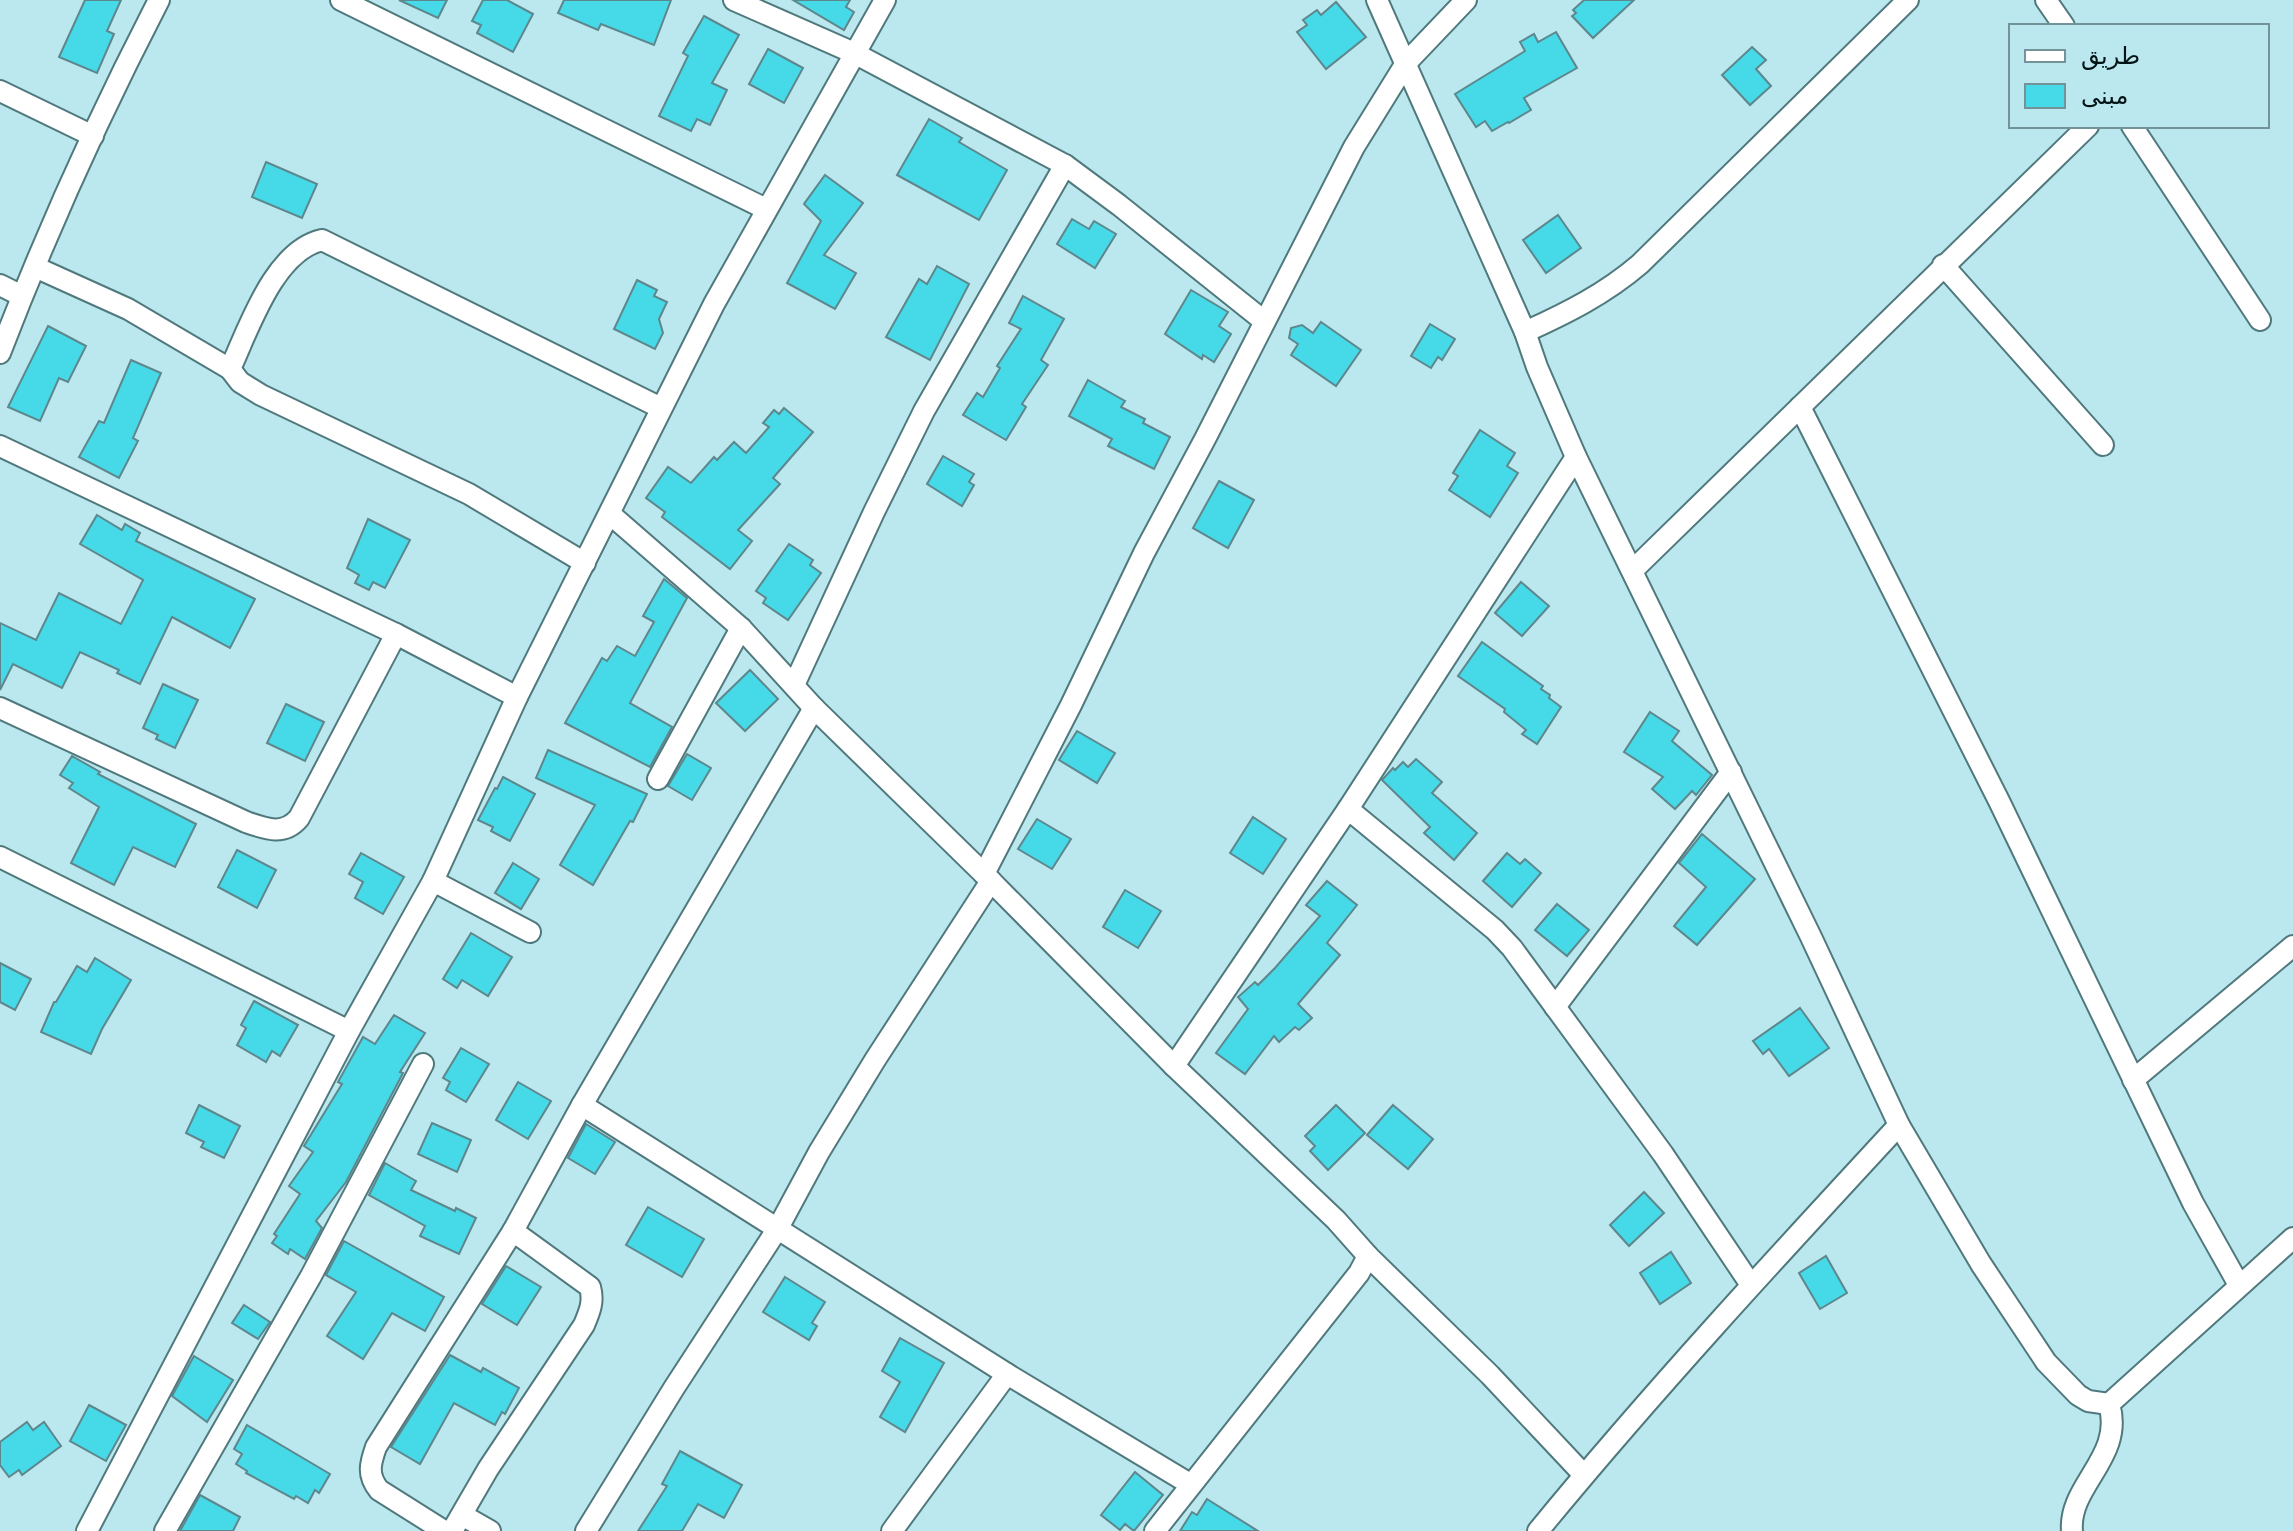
<svg xmlns="http://www.w3.org/2000/svg" width="2293" height="1531" viewBox="0 0 2293 1531" font-family="'DejaVu Sans','Noto Sans Arabic',sans-serif">
<style>
.building{fill:#46d9e8;stroke:#5d878c;stroke-width:2}
.lines{fill:none;stroke-linecap:round;stroke-linejoin:round}
.minor-casing{stroke:#50797e;stroke-width:24}
.minor{stroke:#fff;stroke-width:20}
</style>
<rect width="100%" height="100%" fill="#bbe8ee"/>
<!-- building -->
<g class="building">
<polygon points="85,0 121,0 107,31 114,34 97,73 59,57"/>
<polygon points="399,0 447,0 438,18"/>
<polygon points="483,0 507,0 533,14 513,52 477,33 481,25 472,21"/>
<polygon points="564,0 671,0 654,45 601,24 598,30 558,13"/>
<polygon points="793,0 850,0 846,7 854,12 844,30"/>
<polygon points="1584,0 1634,0 1593,38 1572,16 1576,13 1573,10"/>
<polygon points="1336,2 1366,37 1326,69 1297,32 1307,25 1303,20 1317,10 1321,15"/>
<polygon points="704,16 739,35 712,83 727,90 710,125 697,119 691,131 659,116 688,56 683,53"/>
<polygon points="1556,32 1577,68 1524,98 1531,110 1509,123 1508,122 1492,131 1485,121 1476,127 1455,94 1525,51 1520,42 1534,34 1538,42"/>
<polygon points="1752,47 1766,60 1756,69 1771,86 1750,105 1722,75"/>
<polygon points="768,49 803,68 784,103 749,84"/>
<polygon points="929,119 962,138 959,142 1007,170 979,220 897,175"/>
<polygon points="266,162 317,184 302,218 252,197"/>
<polygon points="825,175 863,203 824,255 856,273 835,309 787,283 821,221 804,204"/>
<polygon points="1558,215 1581,248 1546,273 1523,240"/>
<polygon points="1072,219 1089,229 1094,221 1116,234 1095,268 1057,244"/>
<polygon points="937,266 969,284 930,360 886,337 919,279 927,284"/>
<polygon points="637,280 657,290 654,296 667,302 659,319 663,333 655,349 614,329"/>
<polygon points="1191,290 1228,312 1219,326 1231,334 1214,362 1203,355 1202,359 1165,334"/>
<polygon points="1023,296 1064,319 1041,360 1048,365 1022,404 1026,407 1006,440 963,415 977,393 983,397 1000,368 997,366 1021,329 1009,323"/>
<polygon points="1321,322 1361,350 1336,386 1291,355 1298,344 1289,338 1291,328 1302,325 1313,333"/>
<polygon points="1430,324 1455,339 1442,360 1438,357 1431,368 1411,356"/>
<polygon points="48,326 86,346 68,382 59,378 40,421 8,407"/>
<polygon points="131,360 161,373 133,438 138,441 119,478 79,457 99,421 104,423"/>
<polygon points="1088,380 1125,401 1121,407 1145,419 1143,423 1170,437 1154,469 1108,446 1112,439 1069,416"/>
<polygon points="784,408 813,432 773,478 780,484 738,530 752,541 730,569 662,517 665,512 646,498 668,467 691,483 714,457 717,460 734,442 746,453 769,427 763,423 774,410 779,414"/>
<polygon points="1480,430 1515,453 1507,466 1518,473 1490,517 1449,490 1458,476 1453,473"/>
<polygon points="943,456 974,474 969,482 974,485 962,506 927,484"/>
<polygon points="1219,481 1254,500 1228,548 1193,528"/>
<polygon points="97,515 122,530 125,524 140,533 136,541 255,599 230,648 172,617 140,684 117,673 119,670 80,652 62,688 13,664 0,690 0,623 36,640 59,593 121,624 143,580 80,544"/>
<polygon points="368,519 410,540 385,588 373,582 369,590 355,583 359,575 347,568"/>
<polygon points="789,544 813,560 810,565 821,573 788,620 763,603 766,598 756,591"/>
<polygon points="664,579 687,598 630,703 672,727 650,767 565,723 602,658 607,661 617,646 635,656 654,622 643,616"/>
<polygon points="1521,582 1549,606 1522,636 1495,613"/>
<polygon points="1482,642 1543,686 1541,689 1550,695 1549,698 1561,707 1537,744 1522,734 1526,730 1504,712 1505,709 1458,676"/>
<polygon points="750,670 778,699 745,731 716,703"/>
<polygon points="163,684 198,700 175,748 156,739 158,735 143,728"/>
<polygon points="286,704 324,722 305,761 267,743"/>
<polygon points="1650,712 1679,731 1672,741 1712,775 1696,795 1692,791 1675,809 1652,789 1663,777 1624,752"/>
<polygon points="1077,731 1115,753 1097,783 1059,760"/>
<polygon points="548,750 647,794 633,822 630,821 593,885 560,865 595,805 536,778"/>
<polygon points="687,754 711,768 692,800 668,786"/>
<polygon points="72,756 100,772 98,774 196,824 175,867 133,847 114,885 71,863 99,807 69,788 73,783 60,775"/>
<polygon points="1416,759 1442,782 1432,793 1477,833 1454,860 1424,833 1430,827 1382,780 1393,768 1395,770 1403,762 1408,767"/>
<polygon points="503,777 535,794 510,841 491,831 493,827 478,820 495,788 497,789"/>
<polygon points="1253,817 1286,839 1263,874 1230,853"/>
<polygon points="1037,819 1071,839 1052,869 1018,849"/>
<polygon points="1702,834 1755,879 1697,945 1674,926 1706,887 1679,863"/>
<polygon points="237,850 276,870 257,908 218,887"/>
<polygon points="361,853 404,877 383,914 355,898 363,882 349,874"/>
<polygon points="1507,853 1520,864 1525,859 1541,873 1512,907 1483,881"/>
<polygon points="513,863 539,879 521,909 495,893"/>
<polygon points="1327,881 1357,905 1327,943 1340,955 1298,1004 1312,1018 1299,1030 1295,1027 1279,1042 1274,1036 1245,1074 1216,1053 1248,1009 1238,997 1255,982 1258,985 1275,968 1320,916 1306,905"/>
<polygon points="1125,890 1161,911 1138,948 1103,927"/>
<polygon points="1557,904 1589,930 1567,956 1535,930"/>
<polygon points="471,933 512,957 488,996 462,980 457,988 443,979"/>
<polygon points="95,958 131,980 102,1029 91,1054 41,1032 54,1002 56,1002 77,966 87,972"/>
<polygon points="0,963 31,979 15,1010 0,1002"/>
<polygon points="254,1001 298,1025 280,1056 272,1051 266,1062 237,1045 246,1028 241,1025"/>
<polygon points="1800,1008 1829,1048 1789,1076 1769,1049 1763,1054 1753,1041"/>
<polygon points="394,1015 425,1033 400,1072 403,1073 346,1182 316,1221 322,1228 305,1259 290,1249 288,1254 272,1243 277,1236 274,1234 300,1194 289,1186 313,1152 304,1146 342,1084 338,1082 363,1037 375,1044"/>
<polygon points="461,1048 489,1064 466,1102 446,1090 450,1082 443,1078"/>
<polygon points="518,1082 551,1101 528,1139 496,1120"/>
<polygon points="199,1105 240,1126 224,1158 201,1147 204,1142 186,1133"/>
<polygon points="1336,1105 1365,1133 1328,1170 1310,1151 1315,1146 1305,1136"/>
<polygon points="1393,1105 1433,1139 1408,1169 1367,1135"/>
<polygon points="432,1123 471,1140 457,1172 418,1154"/>
<polygon points="586,1124 615,1142 595,1174 568,1158"/>
<polygon points="385,1163 416,1181 411,1190 455,1211 456,1208 476,1218 459,1254 420,1236 425,1226 369,1195"/>
<polygon points="1644,1192 1664,1213 1629,1246 1610,1225"/>
<polygon points="648,1207 704,1239 682,1277 626,1245"/>
<polygon points="344,1241 444,1297 425,1331 392,1313 363,1359 327,1336 356,1292 326,1275"/>
<polygon points="1671,1252 1691,1283 1660,1304 1640,1273"/>
<polygon points="1826,1256 1847,1293 1820,1309 1799,1273"/>
<polygon points="506,1266 541,1287 517,1325 482,1304"/>
<polygon points="785,1277 825,1302 812,1323 817,1326 809,1340 763,1312"/>
<polygon points="244,1305 270,1322 258,1339 232,1323"/>
<polygon points="900,1338 944,1363 905,1432 880,1417 900,1382 882,1371"/>
<polygon points="450,1355 481,1372 483,1368 519,1388 505,1414 502,1412 495,1425 454,1403 420,1464 391,1447"/>
<polygon points="194,1356 233,1380 207,1422 172,1396"/>
<polygon points="89,1405 126,1425 106,1461 70,1441"/>
<polygon points="27,1422 33,1430 44,1422 61,1446 22,1475 19,1470 9,1477 0,1465 0,1442"/>
<polygon points="247,1425 330,1474 319,1493 315,1490 308,1503 296,1496 294,1499 246,1473 247,1471 236,1464 242,1454 234,1449"/>
<polygon points="680,1451 742,1485 724,1518 698,1504 682,1531 638,1531 667,1486 662,1484"/>
<polygon points="1135,1472 1163,1495 1134,1531 1125,1524 1120,1530 1101,1515"/>
<polygon points="200,1495 240,1517 233,1531 180,1531"/>
<polygon points="1207,1499 1258,1531 1180,1531 1192,1512 1197,1515"/>
</g>
<g class="lines">
<defs>
<g id="minor">
<polyline points="341,0 766,209"/>
<polyline points="734,0 854,53 1065,165 1119,205 1264,321"/>
<polyline points="1377,0 1525,332 1537,367 1576,457 1811,937 1899,1125 1981,1264 2046,1362 2078,1395 2088,1401 2109,1404"/>
<polyline points="2046,0 2064,26"/>
<polyline points="0,91 93,136"/>
<polyline points="2132,126 2260,320"/>
<polyline points="1943,265 2103,445"/>
<polyline points="35,267 128,309 230,369"/>
<polyline points="0,285 22,296"/>
<path d="M1525 332C1567 313 1605 294 1640 264L1908 0"/>
<path d="M0 353C46 233 100 114 159 0"/>
<polyline points="1800,407 1999,801 2193,1203 2239,1285"/>
<polyline points="0,446 396,634 517,697"/>
<polyline points="610,514 741,628 814,708 984,874 1174,1066 1336,1220 1368,1256 1359,1273 1155,1531"/>
<path d="M585 563 469 494 261 395 240 382 230 369C249 328 274 251 322 240L661 408"/>
<polyline points="1633,570 2088,126"/>
<polyline points="794,685 874,512 924,411 1065,165"/>
<path d="M0 708 246 822C266 829 284 836 299 818L396 634"/>
<polyline points="658,779 741,628"/>
<polyline points="1348,809 1495,930 1512,948 1663,1154 1751,1285"/>
<polyline points="0,857 349,1031"/>
<polyline points="984,874 1071,705 1144,553 1205,439 1354,147 1406,63 1466,0"/>
<polyline points="433,881 530,932"/>
<polyline points="1555,1007 1731,772"/>
<polyline points="1174,1066 1348,809 1576,457"/>
<polyline points="2133,1080 2293,946"/>
<polyline points="582,1105 1007,1374 1190,1484"/>
<polyline points="1368,1256 1490,1375 1584,1475"/>
<polyline points="462,1515 490,1531"/>
<polyline points="87,1531 349,1031 433,881 517,697 714,304 885,0"/>
<polyline points="165,1531 311,1276 423,1064"/>
<path d="M444 1531 379 1490C367 1475 370 1464 376 1447L513 1231 582 1105 814 708"/>
<path d="M452 1531 488 1469 584 1325C590 1311 594 1301 590 1287L513 1231"/>
<polyline points="586,1531 674,1388 778,1228 819,1152 875,1060 991,881"/>
<polyline points="892,1531 1007,1374"/>
<path d="M1538 1531C1653 1391 1776 1258 1899 1125"/>
<path d="M2072 1531C2068 1485 2125 1457 2109 1404L2293 1238"/>
</g>
</defs>
<!-- minor casing -->
<use href="#minor" class="minor-casing"/>
<!-- minor -->
<use href="#minor" class="minor"/>
</g>
<!-- legend -->
<rect x="2009" y="24" width="260" height="104" fill="#bbe8ee" stroke="#729398" stroke-width="2"/>
<rect x="2025" y="50" width="40" height="12" fill="#ffffff" stroke="#729398" stroke-width="2"/>
<text x="2081" y="64" font-size="24" fill="#041416">طريق</text>
<rect x="2025" y="84" width="40" height="24" fill="#46d9e8" stroke="#729398" stroke-width="2"/>
<text x="2081" y="104" font-size="24" fill="#041416">مبنى</text>
</svg>
